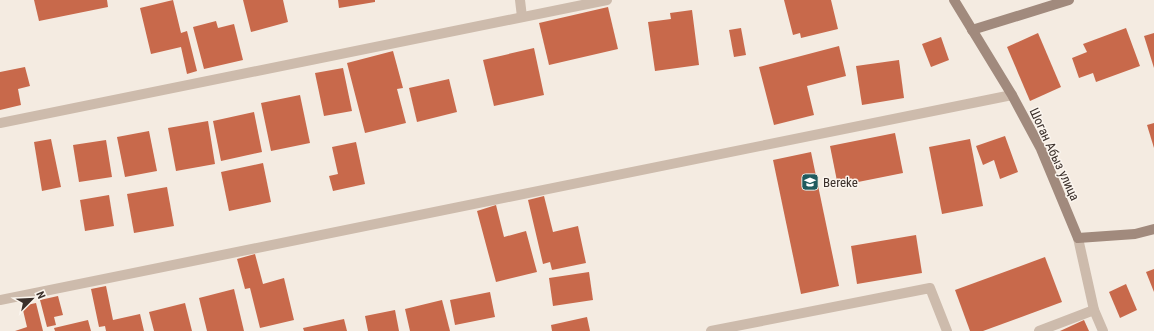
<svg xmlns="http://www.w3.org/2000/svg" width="1154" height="331" viewBox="0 0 1154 331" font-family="'Roboto Condensed',sans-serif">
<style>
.building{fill:#c8694b}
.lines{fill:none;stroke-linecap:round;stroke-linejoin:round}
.lane{stroke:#cdbbac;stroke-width:10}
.street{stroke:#cdbbac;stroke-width:10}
.secondary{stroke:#a18a7d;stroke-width:10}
.labels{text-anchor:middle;stroke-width:3;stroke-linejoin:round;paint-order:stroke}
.street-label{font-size:13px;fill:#3b302b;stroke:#fbf5ee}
.poi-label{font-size:13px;fill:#3b302b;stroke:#fbf5ee;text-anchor:start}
</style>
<rect width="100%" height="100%" fill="#f4ebe1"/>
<!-- building -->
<g class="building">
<polygon points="34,0 107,0 108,7 39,21"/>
<polygon points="173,0 181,33 187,31 197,71 187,74 181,47 151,54 140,8"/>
<polygon points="243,0 283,0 288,22 251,32"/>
<polygon points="338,0 375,0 375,2 339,8"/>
<polygon points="784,0 831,0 838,29 801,38 800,33 793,35"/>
<polygon points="608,7 618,49 549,65 539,23"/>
<polygon points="692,10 699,65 655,71 648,22 671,19 670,13"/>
<polygon points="216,21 218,28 234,24 243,60 204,69 193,27"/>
<polygon points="741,28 746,55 734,57 729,30"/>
<polygon points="1126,28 1140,66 1096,82 1093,73 1079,78 1072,58 1087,52 1083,44"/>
<polygon points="1038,33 1061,87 1030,101 1007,47"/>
<polygon points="1154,33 1154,68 1144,36"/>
<polygon points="941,37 949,60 931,67 922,44"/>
<polygon points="839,46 846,76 807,86 814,115 774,125 759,67"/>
<polygon points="534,48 544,95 494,106 483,60"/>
<polygon points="393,51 403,88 397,89 406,123 365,133 347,63"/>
<polygon points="899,60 904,98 862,105 856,66"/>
<polygon points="25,67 30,86 18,89 21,105 0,110 0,72"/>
<polygon points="343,68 352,111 324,116 315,73"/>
<polygon points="449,79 457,112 417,122 409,88"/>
<polygon points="300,95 310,143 271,151 261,103"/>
<polygon points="254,112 262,152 221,161 213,121"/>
<polygon points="208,121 215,164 176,171 168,128"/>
<polygon points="1154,123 1154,148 1147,125"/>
<polygon points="149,131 157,171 125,177 117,137"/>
<polygon points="895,133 903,173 838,186 830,146"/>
<polygon points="1005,136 1018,172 1000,179 994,160 983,165 976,146"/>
<polygon points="51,139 61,187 42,191 34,142"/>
<polygon points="970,139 983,206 942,214 929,147"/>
<polygon points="106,140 112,177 79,182 73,145"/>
<polygon points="356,142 365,184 333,191 329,176 338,174 332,147"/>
<polygon points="811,152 839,286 801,294 773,160"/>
<polygon points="263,163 271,202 229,211 221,172"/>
<polygon points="167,187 174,226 134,233 127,194"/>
<polygon points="109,195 114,226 85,231 80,200"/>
<polygon points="544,196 553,232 578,226 586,263 552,270 550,262 543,264 528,200"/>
<polygon points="496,205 504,237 526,231 537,272 496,282 477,211"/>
<polygon points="916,235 922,273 857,284 851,246"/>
<polygon points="255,254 263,284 284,278 294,320 260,328 250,288 245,289 237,259"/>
<polygon points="1045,257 1062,302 983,331 970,331 955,290"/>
<polygon points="1154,269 1154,292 1146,272"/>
<polygon points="589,272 593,300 553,306 549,278"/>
<polygon points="1126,284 1137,310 1120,318 1109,292"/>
<polygon points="106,286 113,320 140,314 144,331 106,331 105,326 99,327 91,289"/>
<polygon points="234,289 244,331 207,331 199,298"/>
<polygon points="490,292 495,317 455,325 450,300"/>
<polygon points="58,296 63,315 54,317 56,325 47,327 40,300"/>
<polygon points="442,300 450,331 410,331 405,309"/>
<polygon points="36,303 43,331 15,331 27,327 22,306"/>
<polygon points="185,303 192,331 154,331 149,312"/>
<polygon points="395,310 399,331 368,331 365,316"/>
<polygon points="587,317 590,331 552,331 551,325"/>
<polygon points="344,319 347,331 304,331 303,328"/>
<polygon points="88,320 91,331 55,331 54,328"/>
<polygon points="1084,320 1089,331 1060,331"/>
</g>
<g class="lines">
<!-- lane -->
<g class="lane">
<polyline points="520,0 522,17"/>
<polyline points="0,123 607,0"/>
</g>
<!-- street -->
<g class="street">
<polyline points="1078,238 1094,310 1103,331"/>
<polyline points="0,300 1012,95"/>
<polyline points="711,331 930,288 947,331"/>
<polyline points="1039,331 1094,310"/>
</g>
<!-- secondary -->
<g class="secondary">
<polyline points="954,0 1012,95 1041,149 1078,238 1135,234 1154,229"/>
<polyline points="972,30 1069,0"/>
</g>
</g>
<!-- icons -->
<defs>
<symbol id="school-square" viewBox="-11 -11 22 22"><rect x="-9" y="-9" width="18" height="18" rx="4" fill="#1f5a5e" stroke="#fbf5ee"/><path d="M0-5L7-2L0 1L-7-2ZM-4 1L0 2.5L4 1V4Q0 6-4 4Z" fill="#fff"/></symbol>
</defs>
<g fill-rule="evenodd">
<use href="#school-square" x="800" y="172" width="20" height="20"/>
</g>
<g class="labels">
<!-- street labels -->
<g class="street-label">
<text transform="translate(1055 154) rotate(65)" y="5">Шоган Абыз улица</text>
</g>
<!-- poi labels -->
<g class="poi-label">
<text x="823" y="187">Bereke</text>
</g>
</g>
<!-- north arrow -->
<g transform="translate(32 299) rotate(66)" stroke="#fbf5ee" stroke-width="3" paint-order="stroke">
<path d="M0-3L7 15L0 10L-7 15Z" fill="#3b302b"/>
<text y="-6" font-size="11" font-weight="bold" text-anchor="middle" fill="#3b302b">N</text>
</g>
</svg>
